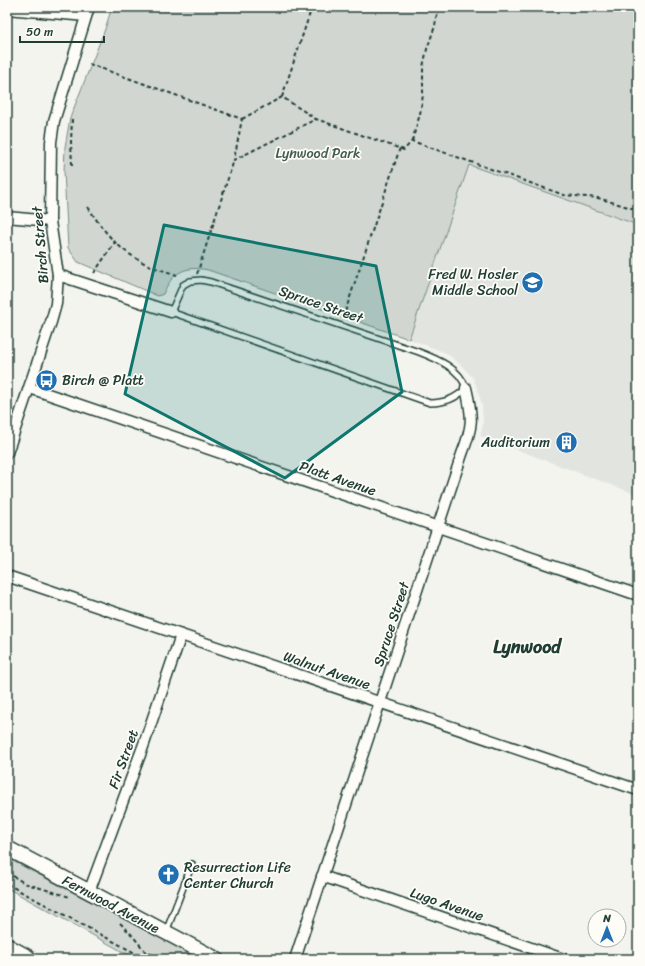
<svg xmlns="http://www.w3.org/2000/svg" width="645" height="966" viewBox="0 0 645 966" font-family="Sriracha,sans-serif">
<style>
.built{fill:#e2e5df}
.green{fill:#d1d6d1;stroke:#788a82}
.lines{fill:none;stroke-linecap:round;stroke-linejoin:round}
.lane-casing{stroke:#1f3d34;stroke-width:8}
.street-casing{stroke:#1f3d34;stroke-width:13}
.secondary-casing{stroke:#1f3d34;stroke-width:17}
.highway-casing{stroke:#1f3d34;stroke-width:21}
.path{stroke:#1f3d34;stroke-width:2;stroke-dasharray:4 3;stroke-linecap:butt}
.lane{stroke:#fdfcf7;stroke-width:5}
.street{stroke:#fdfcf7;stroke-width:10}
.secondary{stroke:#fdfcf7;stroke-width:14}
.highway{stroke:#fdfcf7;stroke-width:18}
.marked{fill:#0f766e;fill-opacity:0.2;stroke:#0f766e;stroke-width:3;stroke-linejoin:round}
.labels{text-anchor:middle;stroke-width:3.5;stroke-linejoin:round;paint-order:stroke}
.park-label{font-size:14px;fill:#435c53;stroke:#fdfcf7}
.street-label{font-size:14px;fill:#1f3d34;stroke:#fdfcf7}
.poi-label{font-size:14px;fill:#1f3d34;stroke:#fdfcf7;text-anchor:end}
.district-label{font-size:18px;font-weight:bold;fill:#1f3d34;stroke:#fdfcf7}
</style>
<rect width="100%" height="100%" fill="#f4f4ef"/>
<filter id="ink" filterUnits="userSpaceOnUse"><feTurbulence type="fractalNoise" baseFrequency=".025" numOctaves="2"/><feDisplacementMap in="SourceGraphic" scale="8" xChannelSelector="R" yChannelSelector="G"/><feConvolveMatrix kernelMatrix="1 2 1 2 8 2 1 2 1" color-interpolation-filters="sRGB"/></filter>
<g filter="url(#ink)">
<!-- built -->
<polygon class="built" points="469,165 638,225 638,495 480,436 483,424 482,406 478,391 473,378 462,366 446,353 409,339"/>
<!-- green -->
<g class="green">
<path d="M112 7H638V225L469 165 409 339 208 270C184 265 172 273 163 294L158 296 78 262 68 248 64 171 65 147 70 118 105 29Z"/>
<polygon points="7,858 201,959 136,959 7,888"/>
</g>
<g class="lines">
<defs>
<g id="lane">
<path d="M201 280 211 282 419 352C437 359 460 368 466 388 456 399 444 403 430 403L171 312 183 285 190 281Z"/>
<polyline points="166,932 192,864"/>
</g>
<g id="street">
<polyline points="7,9 86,16"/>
<polyline points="7,217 50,221"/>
<polyline points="58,275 171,312"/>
<polyline points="30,388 638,595"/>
<polyline points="7,453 51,322 56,304 58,275 50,221 51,142 54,121 89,7"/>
<polyline points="7,576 638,790"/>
<polyline points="322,876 563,959"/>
<polyline points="89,892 144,744 181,635"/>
<path d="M295 959 462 454C473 426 473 418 466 388"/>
</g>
<polyline id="secondary" points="7,848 216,959"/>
<polyline id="highway" points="7,948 27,959"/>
</defs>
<!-- lane casing -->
<use href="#lane" class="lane-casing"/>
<!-- street casing -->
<use href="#street" class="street-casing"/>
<!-- secondary casing -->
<use href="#secondary" class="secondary-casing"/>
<!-- highway casing -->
<use href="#highway" class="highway-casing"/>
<!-- path -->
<g class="path">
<polyline points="312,7 282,97 316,119"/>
<polyline points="89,64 242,119 234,160"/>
<polyline points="72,119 71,142 72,165"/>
<polyline points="242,119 282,97"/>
<polyline points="412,141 420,114 423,95 423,67 427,49 435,26 438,7"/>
<path d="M88 207C100 226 114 245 134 257 147 266 162 270 177 275"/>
<polyline points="94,273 115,242"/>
<polyline points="197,274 234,160 316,119 404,150 412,141 564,195 598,198 638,210"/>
<polyline points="343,318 400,148"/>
<polyline points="7,872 24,883 70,897"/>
<polyline points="7,884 146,959"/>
<polyline points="120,923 131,934 145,951 160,959"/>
</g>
<!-- lane -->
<use href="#lane" class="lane"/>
<!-- street -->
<use href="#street" class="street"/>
<!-- secondary -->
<use href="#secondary" class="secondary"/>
<!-- highway -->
<use href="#highway" class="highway"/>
</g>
</g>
<!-- marked area -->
<path class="marked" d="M164 225 376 266 402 392 285 478 125 394Z"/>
<!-- icons -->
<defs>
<symbol id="school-disc" viewBox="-11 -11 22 22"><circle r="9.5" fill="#1f6fb2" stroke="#fdfcf7"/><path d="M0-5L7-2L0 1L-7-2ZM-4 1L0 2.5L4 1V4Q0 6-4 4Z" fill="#fff"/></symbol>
<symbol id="bus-disc" viewBox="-11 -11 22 22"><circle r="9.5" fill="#1f6fb2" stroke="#fdfcf7"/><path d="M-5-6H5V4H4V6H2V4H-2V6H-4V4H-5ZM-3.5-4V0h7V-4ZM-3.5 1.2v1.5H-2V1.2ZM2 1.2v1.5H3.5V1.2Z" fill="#fff"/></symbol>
<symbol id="building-disc" viewBox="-11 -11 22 22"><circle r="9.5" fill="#1f6fb2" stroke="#fdfcf7"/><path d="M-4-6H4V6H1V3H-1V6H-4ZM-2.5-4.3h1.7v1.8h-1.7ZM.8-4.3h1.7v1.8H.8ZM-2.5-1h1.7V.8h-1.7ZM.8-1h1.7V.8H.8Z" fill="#fff"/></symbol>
<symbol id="church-disc" viewBox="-11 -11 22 22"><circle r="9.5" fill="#1f6fb2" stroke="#fdfcf7"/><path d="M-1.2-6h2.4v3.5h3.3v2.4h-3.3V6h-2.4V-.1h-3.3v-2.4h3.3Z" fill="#fff"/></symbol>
</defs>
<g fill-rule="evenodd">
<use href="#school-disc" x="520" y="270" width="25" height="25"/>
<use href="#bus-disc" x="34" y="368" width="25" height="25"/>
<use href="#building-disc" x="554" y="430" width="25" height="25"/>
<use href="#church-disc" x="156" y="862" width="25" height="25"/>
</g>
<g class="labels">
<!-- park labels -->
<g class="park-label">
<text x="318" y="158">Lynwood Park</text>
</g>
<!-- street labels -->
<g class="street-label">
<text transform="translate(40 245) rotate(-95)" y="5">Birch Street</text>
<text transform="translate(321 304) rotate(19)" y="5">Spruce Street</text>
<text transform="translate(338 478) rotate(19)" y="5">Platt Avenue</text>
<text transform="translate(391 624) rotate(-72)" y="5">Spruce Street</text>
<text transform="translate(327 670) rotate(19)" y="5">Walnut Avenue</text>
<text transform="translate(123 759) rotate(-70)" y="5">Fir Street</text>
<text transform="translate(111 904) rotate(28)" y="5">Fernwood Avenue</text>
<text transform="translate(447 904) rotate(19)" y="5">Lugo Avenue</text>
</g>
<!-- poi labels -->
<g class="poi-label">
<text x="518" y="279">Fred W. Hosler<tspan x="518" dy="16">Middle School</tspan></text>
<text x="62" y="385" text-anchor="start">Birch @ Platt</text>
<text x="550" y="447">Auditorium</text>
<text x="184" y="872" text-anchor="start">Resurrection Life<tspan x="184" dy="16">Center Church</tspan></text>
</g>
<!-- district labels -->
<g class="district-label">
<text x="527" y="653">Lynwood</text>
</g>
</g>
<!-- margin -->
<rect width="645" height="966" fill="none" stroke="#fdfcf7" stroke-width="24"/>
<rect x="12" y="12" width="621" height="942" fill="none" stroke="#1f3d34" stroke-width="1.5" filter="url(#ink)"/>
<!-- north arrow -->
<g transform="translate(607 928)"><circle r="19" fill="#fdfcf7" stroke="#a4b0a9"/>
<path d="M0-3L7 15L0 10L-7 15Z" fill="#1f6fb2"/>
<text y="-6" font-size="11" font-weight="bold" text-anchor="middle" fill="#1f3d34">N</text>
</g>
<!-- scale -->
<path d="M20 36v6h84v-6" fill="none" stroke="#1f3d34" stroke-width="2"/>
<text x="26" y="36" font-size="12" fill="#1f3d34" stroke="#fdfcf7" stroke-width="3" paint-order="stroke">50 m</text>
</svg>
